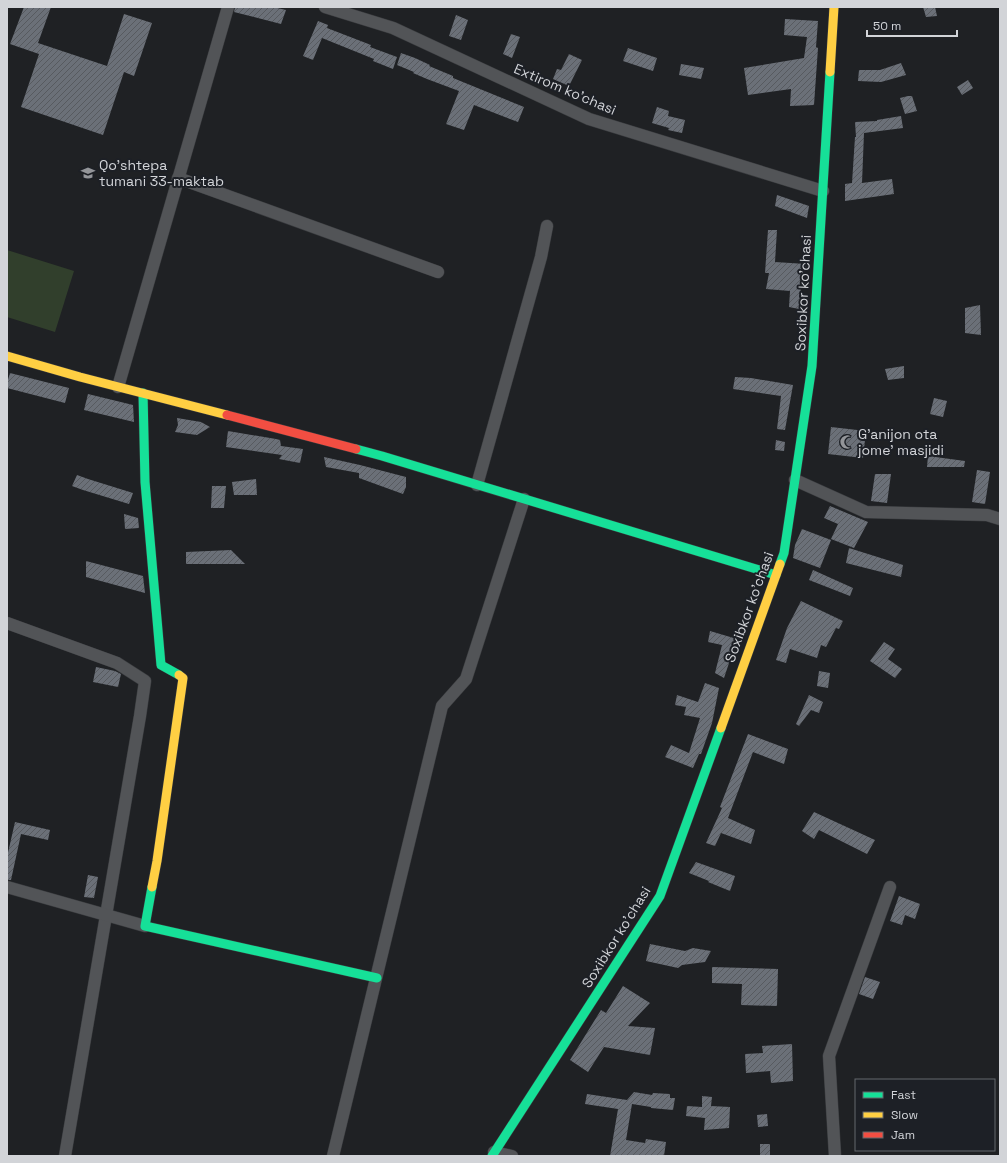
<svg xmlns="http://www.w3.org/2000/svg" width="1007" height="1163" viewBox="0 0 1007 1163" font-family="'Space Grotesk',sans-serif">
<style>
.grass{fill:#313f2c}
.building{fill:url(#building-hatch)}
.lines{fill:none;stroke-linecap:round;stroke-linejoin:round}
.street-casing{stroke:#393b3e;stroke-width:13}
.fast-casing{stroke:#393b3e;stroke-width:10}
.slow-casing{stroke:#393b3e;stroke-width:10}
.jam-casing{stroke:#393b3e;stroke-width:10}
.street{stroke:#525457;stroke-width:12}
.fast{stroke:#16e098;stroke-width:9}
.slow{stroke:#ffcf43;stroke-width:9}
.jam{stroke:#f24e42;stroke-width:9}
.labels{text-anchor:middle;stroke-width:4;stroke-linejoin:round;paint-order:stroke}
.street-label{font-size:14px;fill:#d2d4d8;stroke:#1d2026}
.poi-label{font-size:14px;fill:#d2d4d8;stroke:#1d2026;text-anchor:start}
</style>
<defs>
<pattern id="building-hatch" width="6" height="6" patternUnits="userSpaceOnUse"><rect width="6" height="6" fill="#6b7078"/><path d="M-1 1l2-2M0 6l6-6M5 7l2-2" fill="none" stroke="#575a5f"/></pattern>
</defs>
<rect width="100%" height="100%" fill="#1f2124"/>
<!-- grass -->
<polygon class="grass" points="7,250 74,271 55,332 7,317"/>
<!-- building -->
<g class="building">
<polygon points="24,7 51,7 38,43 107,66 124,14 152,23 134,76 124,72 103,135 21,107 39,54 10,44"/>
<polygon points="235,7 273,7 286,10 281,24 234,12"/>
<polygon points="923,7 935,7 937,16 926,17"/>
<polygon points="456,15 468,20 461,40 449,36"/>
<polygon points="785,19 818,21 816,47 818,48 814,105 790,106 791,89 748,95 744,68 804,58 807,37 784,35"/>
<polygon points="318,21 328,25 327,28 371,45 370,47 397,57 393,69 373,61 374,59 322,38 313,60 303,56"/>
<polygon points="511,34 520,37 512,58 503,54"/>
<polygon points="628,48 657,58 653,71 623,61"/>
<polygon points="401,53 415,58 430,65 429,66 453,76 453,78 524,107 518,122 474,105 464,130 446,124 459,91 427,79 413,73 414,72 397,65"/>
<polygon points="569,54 582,60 569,86 553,79 557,69 561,70"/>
<polygon points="901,63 906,75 881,82 858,81 859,70 880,70"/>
<polygon points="681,64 704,68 701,79 679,75"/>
<polygon points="968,80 973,88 962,95 957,87"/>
<polygon points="908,96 912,96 917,111 905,114 900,98"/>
<polygon points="657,107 669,111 668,116 685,120 682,133 668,130 669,128 652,123"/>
<polygon points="901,116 903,128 864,133 862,183 892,179 894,194 845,201 845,184 852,183 855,137 856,137 855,122 877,121 877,120"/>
<polygon points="777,195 809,206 807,218 775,206"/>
<polygon points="768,230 777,230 775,262 806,264 801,285 799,309 789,307 790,291 766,289 769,273 765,273"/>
<polygon points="980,305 981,335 965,333 965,308"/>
<polygon points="904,366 904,378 888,380 885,369"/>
<polygon points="10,373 69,388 65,403 7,388 7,383"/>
<polygon points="735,377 751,378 793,385 785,430 777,429 781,396 733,389"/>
<polygon points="88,394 133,405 134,422 84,410"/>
<polygon points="934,398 947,401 943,417 930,414"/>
<polygon points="177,418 201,422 210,427 197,435 175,432 178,425"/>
<polygon points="831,427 866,431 863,458 828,454"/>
<polygon points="228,431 276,439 280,440 281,446 303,449 300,463 279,459 282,455 226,447"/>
<polygon points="776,440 785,442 784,451 775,450"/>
<polygon points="928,456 965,461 964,467 927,467"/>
<polygon points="324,457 360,465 406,477 406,487 403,494 359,478 359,473 326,467"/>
<polygon points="977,470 990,472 985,504 972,502"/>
<polygon points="875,474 891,474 887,503 871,501"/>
<polygon points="77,475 88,479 133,493 129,504 83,490 72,486"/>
<polygon points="256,479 257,495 234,495 232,482"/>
<polygon points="212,486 226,486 224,508 211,508"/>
<polygon points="830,506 868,522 854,548 831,539 838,524 824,518"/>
<polygon points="124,514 138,518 139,528 125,529"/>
<polygon points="802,529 831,540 820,568 793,558 795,545"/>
<polygon points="849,548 903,565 901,577 846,563"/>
<polygon points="231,550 245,564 186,564 186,552"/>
<polygon points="86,561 143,576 145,593 86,577"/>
<polygon points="813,570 853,588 850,596 809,580"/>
<polygon points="801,601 843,621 839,629 836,628 826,647 821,645 817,658 790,649 786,663 776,660 787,628"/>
<polygon points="710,631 737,639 724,678 715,673 722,645 708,642"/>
<polygon points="884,642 895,649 888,659 902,669 895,678 870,661"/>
<polygon points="96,667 115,671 121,674 118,687 93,682"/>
<polygon points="819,671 830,673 828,688 817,686"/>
<polygon points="705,683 719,688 712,723 701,754 699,754 693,768 665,757 671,745 689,753 700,718 684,715 686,707 675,705 677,695 698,702"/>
<polygon points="809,695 823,702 819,713 811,710 799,726 796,724"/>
<polygon points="748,734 788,749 784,764 753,752 728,818 755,830 751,844 721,833 715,846 706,843 722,808 720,807"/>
<polygon points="814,812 875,840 867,854 819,830 814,839 802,831"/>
<polygon points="15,822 50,830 48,840 21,834 11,880 7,880 7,857"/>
<polygon points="696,862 735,876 730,891 708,882 709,881 689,873"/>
<polygon points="88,875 98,877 94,898 84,897"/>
<polygon points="899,896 920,904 915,919 905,915 902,925 890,921"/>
<polygon points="650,944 685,951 693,948 711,951 705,962 682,965 678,968 646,961"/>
<polygon points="712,967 778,969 777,1006 741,1005 742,984 712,983"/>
<polygon points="865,977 880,982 873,999 859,994"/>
<polygon points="623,986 650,1003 628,1026 655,1028 650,1055 604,1047 588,1072 570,1060 601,1010 606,1013"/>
<polygon points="792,1044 793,1081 771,1083 770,1071 746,1073 745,1054 763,1053 762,1046"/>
<polygon points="634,1092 652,1095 653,1093 670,1094 670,1098 675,1098 673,1110 651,1108 651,1107 632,1104 626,1140 645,1143 646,1139 666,1142 664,1156 610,1156 618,1109 585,1104 587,1094 627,1100"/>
<polygon points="702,1096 712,1097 711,1106 730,1107 729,1128 704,1130 705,1118 686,1116 687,1106 702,1107"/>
<polygon points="767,1114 768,1126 758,1127 757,1115"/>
<rect x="760" y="1144" width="10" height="12"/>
</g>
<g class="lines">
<defs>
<g id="street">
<polyline points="325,7 393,28 589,119 823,191"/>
<polyline points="178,178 438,272"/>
<polyline points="118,387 228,7"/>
<polyline points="795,480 866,512 987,515 1000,519"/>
<polyline points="477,485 541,257 547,226"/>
<polyline points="7,623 117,663 145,681 140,716 65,1156"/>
<polyline points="7,887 145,926"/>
<polyline points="494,1152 512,1156"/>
<polyline points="333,1156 442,706 466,679 524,499"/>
<polyline points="835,1156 829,1056 890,887"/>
</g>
<g id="fast">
<polyline points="143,393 145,482 161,665 179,675"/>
<polyline points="356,449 382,456 776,575"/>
<polyline points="780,564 784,553 812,366 830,72"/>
<polyline points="152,887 145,926 377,978"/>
<polyline points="492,1156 660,896 721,728"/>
</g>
<g id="slow">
<polyline points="830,72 834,7"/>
<polyline points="7,356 80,377 227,415"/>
<polyline points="721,728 780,564"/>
<polyline points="152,887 157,861 183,678 179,675"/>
</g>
<polyline id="jam" points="227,415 356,449"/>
</defs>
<!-- street casing -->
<use href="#street" class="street-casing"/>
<!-- fast casing -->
<use href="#fast" class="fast-casing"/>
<!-- slow casing -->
<use href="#slow" class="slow-casing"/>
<!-- jam casing -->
<use href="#jam" class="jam-casing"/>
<!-- street -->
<use href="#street" class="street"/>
<!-- fast -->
<use href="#fast" class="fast"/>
<!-- slow -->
<use href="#slow" class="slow"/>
<!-- jam -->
<use href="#jam" class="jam"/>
</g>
<!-- icons -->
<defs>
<symbol id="school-bare" viewBox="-9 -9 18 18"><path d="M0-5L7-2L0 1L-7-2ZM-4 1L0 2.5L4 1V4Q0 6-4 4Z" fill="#939599" stroke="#1d2026" stroke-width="2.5" paint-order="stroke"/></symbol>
<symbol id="mosque-bare" viewBox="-9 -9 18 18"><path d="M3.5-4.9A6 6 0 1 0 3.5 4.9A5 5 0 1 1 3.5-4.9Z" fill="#939599" stroke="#1d2026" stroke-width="2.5" paint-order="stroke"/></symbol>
</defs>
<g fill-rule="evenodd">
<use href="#school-bare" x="78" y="163" width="20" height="20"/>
<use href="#mosque-bare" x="837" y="432" width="20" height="20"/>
</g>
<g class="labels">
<!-- street labels -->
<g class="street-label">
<text transform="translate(565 89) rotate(23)" y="5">Extirom ko'chasi</text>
<text transform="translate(803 293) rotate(-87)" y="5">Soxibkor ko'chasi</text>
<text transform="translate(749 607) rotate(-70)" y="5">Soxibkor ko'chasi</text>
<text transform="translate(616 937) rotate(-58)" y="5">Soxibkor ko'chasi</text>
</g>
<!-- poi labels -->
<g class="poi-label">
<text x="99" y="170">Qo'shtepa<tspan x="99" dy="16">tumani 33-maktab</tspan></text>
<text x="858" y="439">G'anijon ota<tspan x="858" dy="16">jome' masjidi</tspan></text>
</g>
</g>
<!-- border -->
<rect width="1007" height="1163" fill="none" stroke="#d2d4d8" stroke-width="16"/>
<!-- legend -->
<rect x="855" y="1079" width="140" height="72" fill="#1d2026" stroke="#65686d"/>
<rect x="863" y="1092" width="20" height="6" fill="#16e098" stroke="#65686d"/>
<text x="891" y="1099" font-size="12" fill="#d2d4d8">Fast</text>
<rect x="863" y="1112" width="20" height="6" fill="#ffcf43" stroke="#65686d"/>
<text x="891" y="1119" font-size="12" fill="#d2d4d8">Slow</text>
<rect x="863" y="1132" width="20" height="6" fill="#f24e42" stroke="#65686d"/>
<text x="891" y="1139" font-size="12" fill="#d2d4d8">Jam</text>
<!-- scale -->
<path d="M867 30v6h90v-6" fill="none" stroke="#d2d4d8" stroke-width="2"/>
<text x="873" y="30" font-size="12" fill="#d2d4d8" stroke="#1d2026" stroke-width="3" paint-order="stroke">50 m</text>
</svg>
